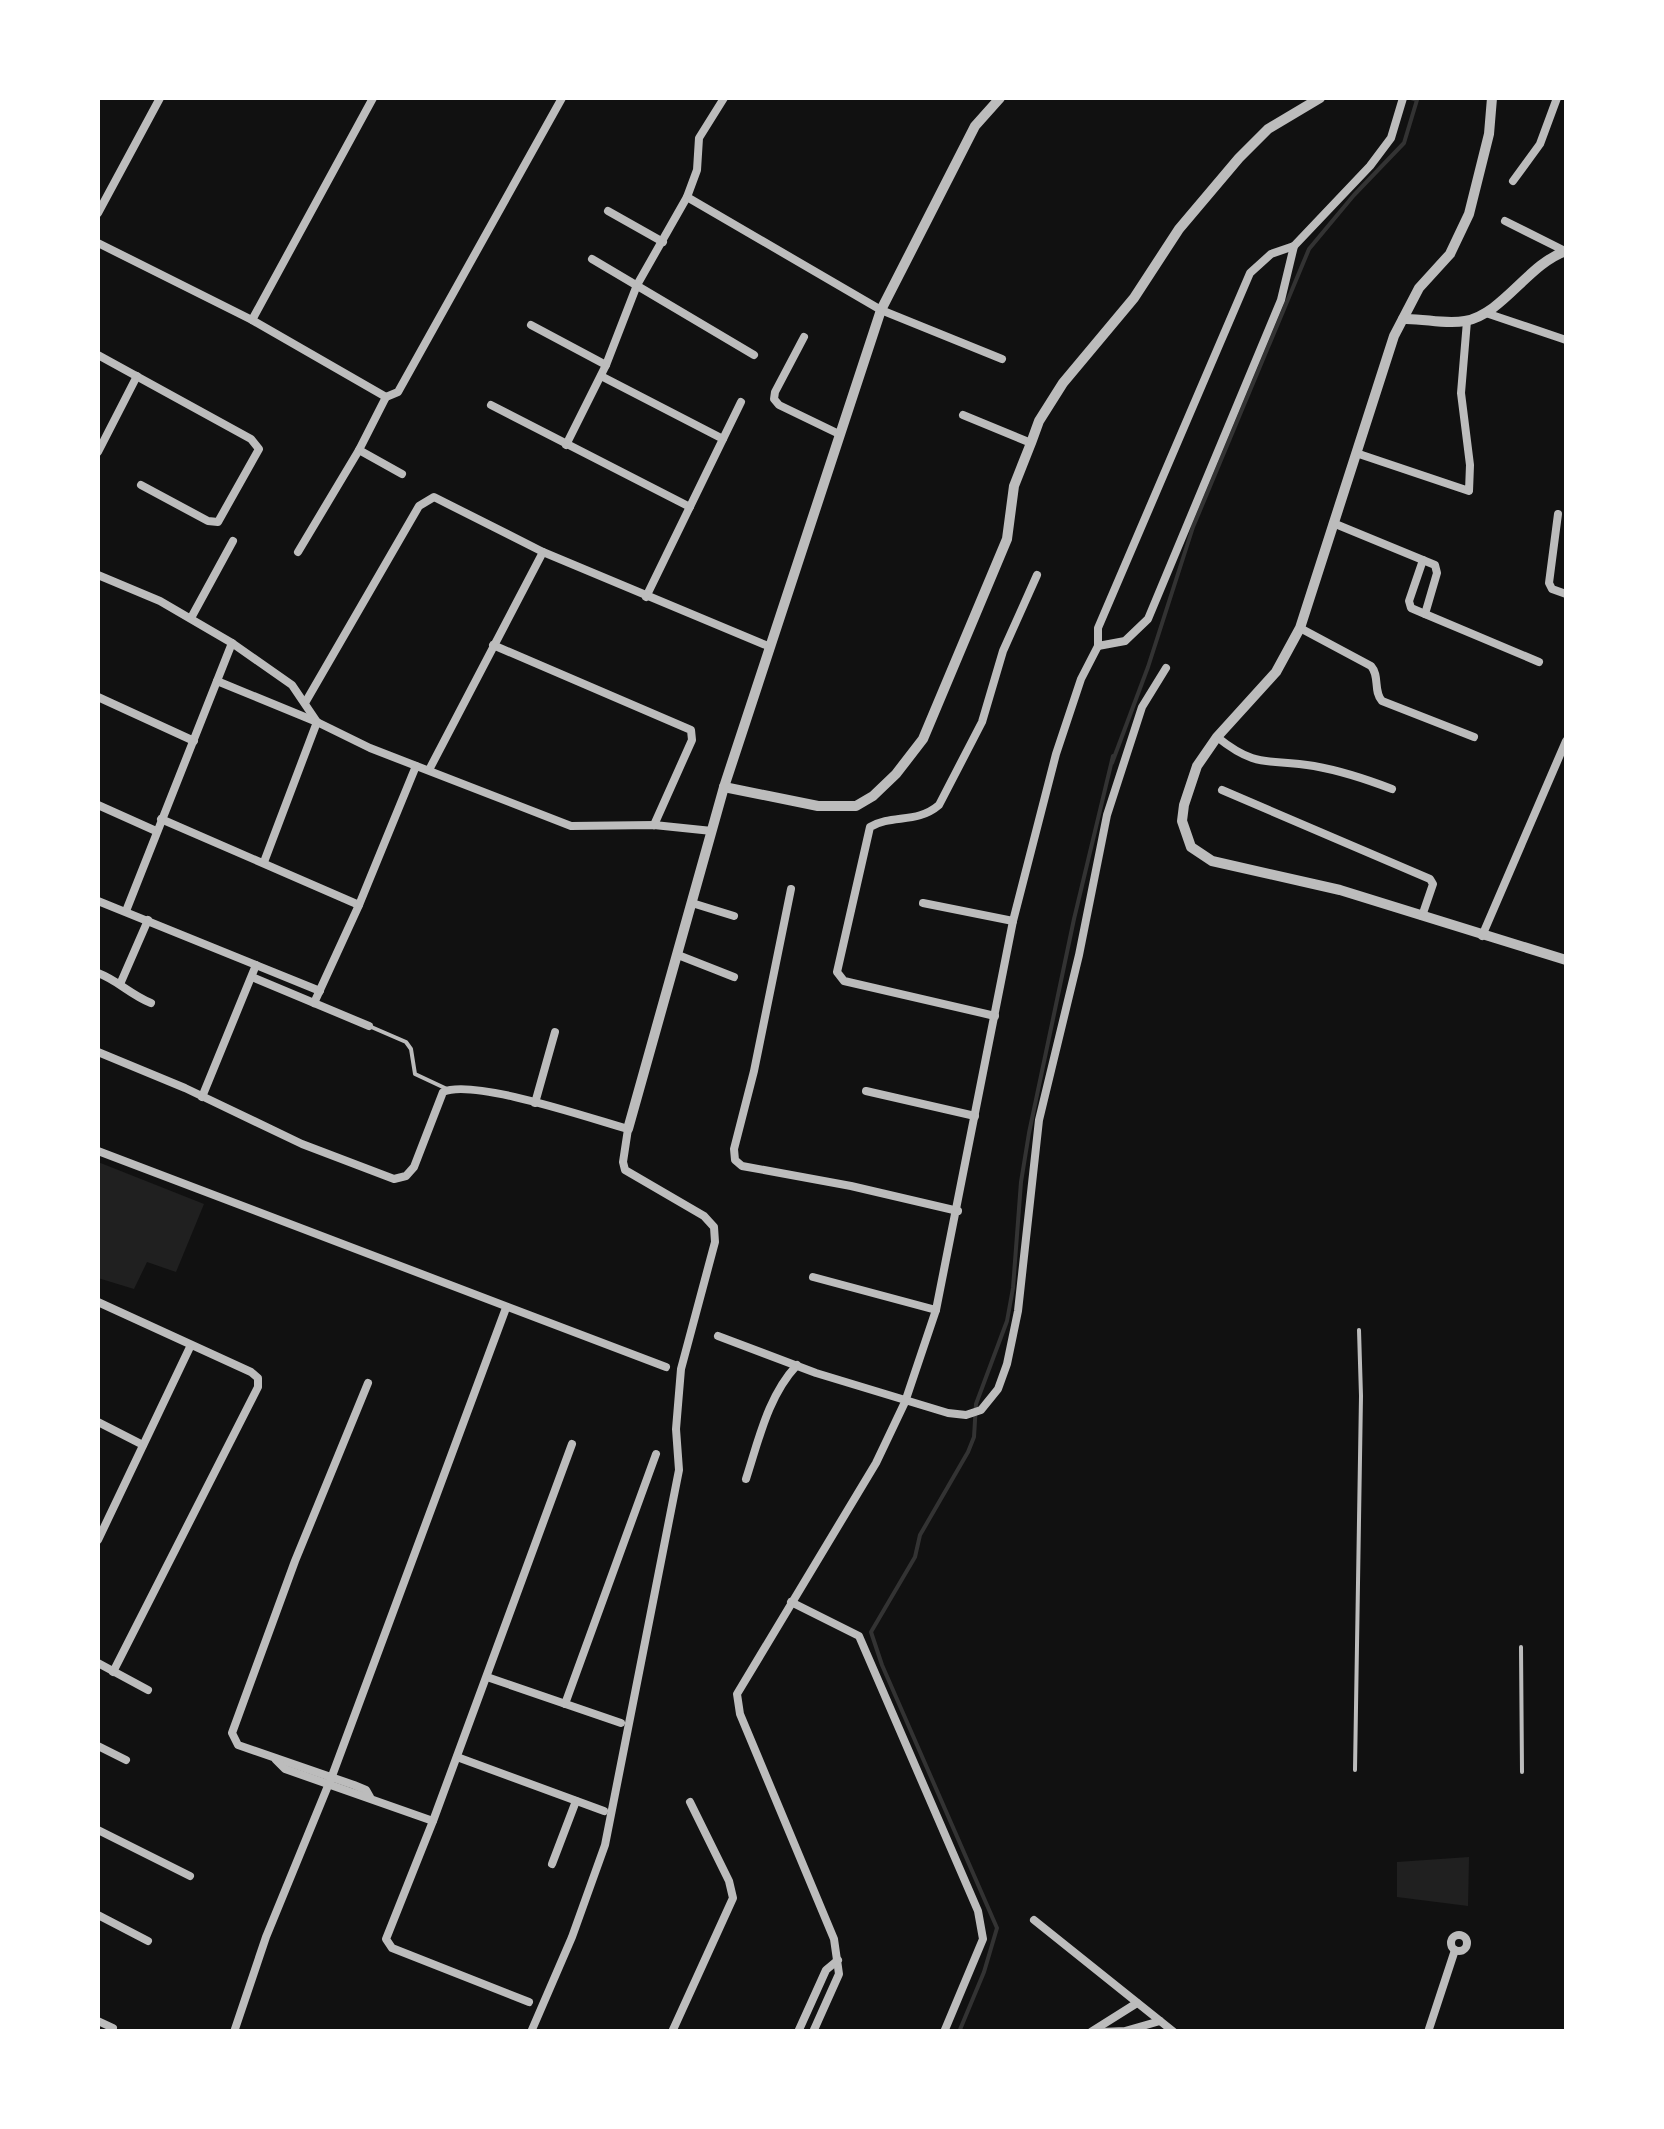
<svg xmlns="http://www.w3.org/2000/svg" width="1664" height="2129" viewBox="0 0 1664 2129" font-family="'Golos Text',sans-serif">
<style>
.green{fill:#202020}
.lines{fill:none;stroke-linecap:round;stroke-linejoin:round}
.stream{stroke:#333;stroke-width:4}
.service{stroke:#bcbcbc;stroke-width:4}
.minor{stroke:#bcbcbc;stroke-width:8}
.tertiary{stroke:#bcbcbc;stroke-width:10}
</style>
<rect width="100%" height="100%" fill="#111"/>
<!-- green -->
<g class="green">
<polygon points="98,1162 204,1204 176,1272 147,1262 134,1289 98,1278"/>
<polygon points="1469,1857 1468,1906 1397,1897 1397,1862"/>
</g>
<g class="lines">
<!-- stream -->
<polyline class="stream" points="959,2032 984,1972 997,1928 882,1665 871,1632 915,1557 920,1535 968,1452 974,1437 976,1404 1007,1321 1013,1288 1021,1182 1029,1133 1074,919 1113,756 1112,763 1148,667 1193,527 1309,249 1354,195 1404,143 1417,100 1411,98"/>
<!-- service -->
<g class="service">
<polyline points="369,1026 406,1042 411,1049 415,1074 447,1089"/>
<polyline points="1521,1647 1522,1772"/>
<polyline points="1355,1770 1361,1396 1359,1330"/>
</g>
<!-- minor -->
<g class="minor">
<polyline points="1513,181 1540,144 1557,98"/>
<polyline points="687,197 881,310 1002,359"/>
<polyline points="608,211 663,242"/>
<polyline points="98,213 160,98"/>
<polyline points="1505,221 1565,251"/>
<polyline points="98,243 252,320 386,397"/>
<polyline points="592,259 754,355"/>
<polyline points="1486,313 1566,340"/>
<polyline points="252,320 373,98"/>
<polyline points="531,325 606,365"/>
<polyline points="804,337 775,392 774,399 779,405 839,434"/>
<polyline points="98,355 251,439 259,449 218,522 208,521 141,485"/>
<polyline points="601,376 723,439"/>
<polyline points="491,405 690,507"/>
<polyline points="963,415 1031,443"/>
<polyline points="566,445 606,365 637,285 687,197 697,170 699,138 724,98"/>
<polyline points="359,450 402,474"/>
<polyline points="98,452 137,376"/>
<polyline points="1356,453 1469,491 1470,465 1461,393 1467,321"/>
<polyline points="1558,514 1549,583 1552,589 1566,594"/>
<polyline points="1333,523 1435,565 1437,573 1425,614 1539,662"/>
<polyline points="298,552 359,450 386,397 398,392 562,98"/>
<polyline points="1423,560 1409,601 1411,608 1425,614"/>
<polyline points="98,575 160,601 232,643 292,685 317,722 370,748 571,826 654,825 712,831"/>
<polyline points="646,597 741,402"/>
<polyline points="191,618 233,541"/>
<path d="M1300 628 1371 666C1380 676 1373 691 1382 701L1474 737"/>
<polyline points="493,645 691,730 692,740 654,825"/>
<polyline points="1098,646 1125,641 1148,619 1281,300 1294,246"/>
<polyline points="217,681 317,722 264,862"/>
<polyline points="98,697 194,741"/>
<polyline points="305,703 419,506 434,497 543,552 768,646"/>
<path d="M1217 737C1258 770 1269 758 1314 766 1342 771 1366 779 1392 789"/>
<polyline points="429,770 543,552"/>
<polyline points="1222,790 1430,879 1433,884 1422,916"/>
<polyline points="98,805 156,831"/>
<polyline points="161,819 359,905"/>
<polyline points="791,889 754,1071 734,1149 735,1160 742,1166 851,1186 958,1211"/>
<polyline points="98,901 320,991"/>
<polyline points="692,903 734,916"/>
<polyline points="923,903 1013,921"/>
<polyline points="126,911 232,643"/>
<polyline points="1482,936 1566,741"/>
<polyline points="678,955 734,977"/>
<path d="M98 973C119 981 129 994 151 1003"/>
<polyline points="252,977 369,1026"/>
<polyline points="121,982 148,920"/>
<polyline points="314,1003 359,905 416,766"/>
<path d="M995 1016 844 981 837 972 870 827C892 814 917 824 939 805L982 722 1003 651 1037 575"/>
<path d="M98 1052 185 1088 302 1144 394 1179 406 1176 414 1167 443 1092C473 1078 592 1119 628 1129L623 1162 625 1170 704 1216 714 1227 715 1242 681 1369 676 1429 679 1470 605 1845 572 1937 531 2032"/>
<polyline points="866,1091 975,1116"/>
<polyline points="202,1097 256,965"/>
<polyline points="535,1103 555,1032"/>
<polyline points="98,1151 666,1367"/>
<polyline points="813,1277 936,1310"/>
<polyline points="98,1302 251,1372 258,1378 258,1387 113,1672"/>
<polyline points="718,1336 816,1373 948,1413 966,1415 981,1410 998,1389 1007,1364 1018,1311 1039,1120 1079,955 1107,815 1142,707 1166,668"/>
<polyline points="368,1383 295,1561 232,1733 238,1745 354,1785 366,1790 370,1797"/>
<polyline points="98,1422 143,1445"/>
<path d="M746 1479C759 1439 768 1396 797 1365"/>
<polyline points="98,1540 190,1347"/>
<polyline points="791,1602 859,1636 978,1911 983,1939 944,2032"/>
<polyline points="98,1663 148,1690"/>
<polyline points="487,1677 621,1723"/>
<polyline points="565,1704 656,1454"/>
<polyline points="98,1746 126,1760"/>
<polyline points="457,1757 604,1811"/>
<polyline points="276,1760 285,1769 433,1821"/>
<polyline points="98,1830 190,1876"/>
<polyline points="552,1864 576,1801"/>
<polyline points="98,1915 148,1941"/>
<polyline points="1034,1920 1174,2032"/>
<circle cx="1459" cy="1943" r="8"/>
<polyline points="529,2002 392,1948 386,1939 433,1821 572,1444"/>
<polyline points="98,2021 113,2028"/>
<polyline points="234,2032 266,1937 332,1776 506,1308"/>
<polyline points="672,2032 733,1898 729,1881 690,1802"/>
<polyline points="798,2032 826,1970 838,1960"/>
<polyline points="813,2032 839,1974 834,1939 740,1714 737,1694 876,1463 905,1402 936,1310 1013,921 1056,754 1081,679 1098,646 1098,628 1250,273 1271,254 1294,246 1370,166 1391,138 1403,98"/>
<polyline points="1091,2032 1137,2003"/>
<polyline points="1101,2032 1125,2031 1160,2021"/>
<polyline points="1428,2032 1455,1950"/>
</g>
<!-- tertiary -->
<g class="tertiary">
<polyline points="1492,98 1489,134 1469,214 1450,254 1419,288 1394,336 1300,628 1276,672 1217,737 1197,766 1184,805 1182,821 1191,847 1212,861 1340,890 1566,960"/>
<path d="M1403 319C1424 318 1444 325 1465 321 1503 314 1528 264 1566 251"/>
<polyline points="724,787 818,806 856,806 873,796 896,774 923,739 1007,539 1014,486 1031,443 1039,421 1063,383 1134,298 1179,229 1239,158 1268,129 1320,98"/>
<polyline points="628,1129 724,787 881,310 975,126 1000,98"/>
</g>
</g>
<!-- border -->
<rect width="1664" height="2129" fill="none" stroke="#ffffff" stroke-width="200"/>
</svg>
